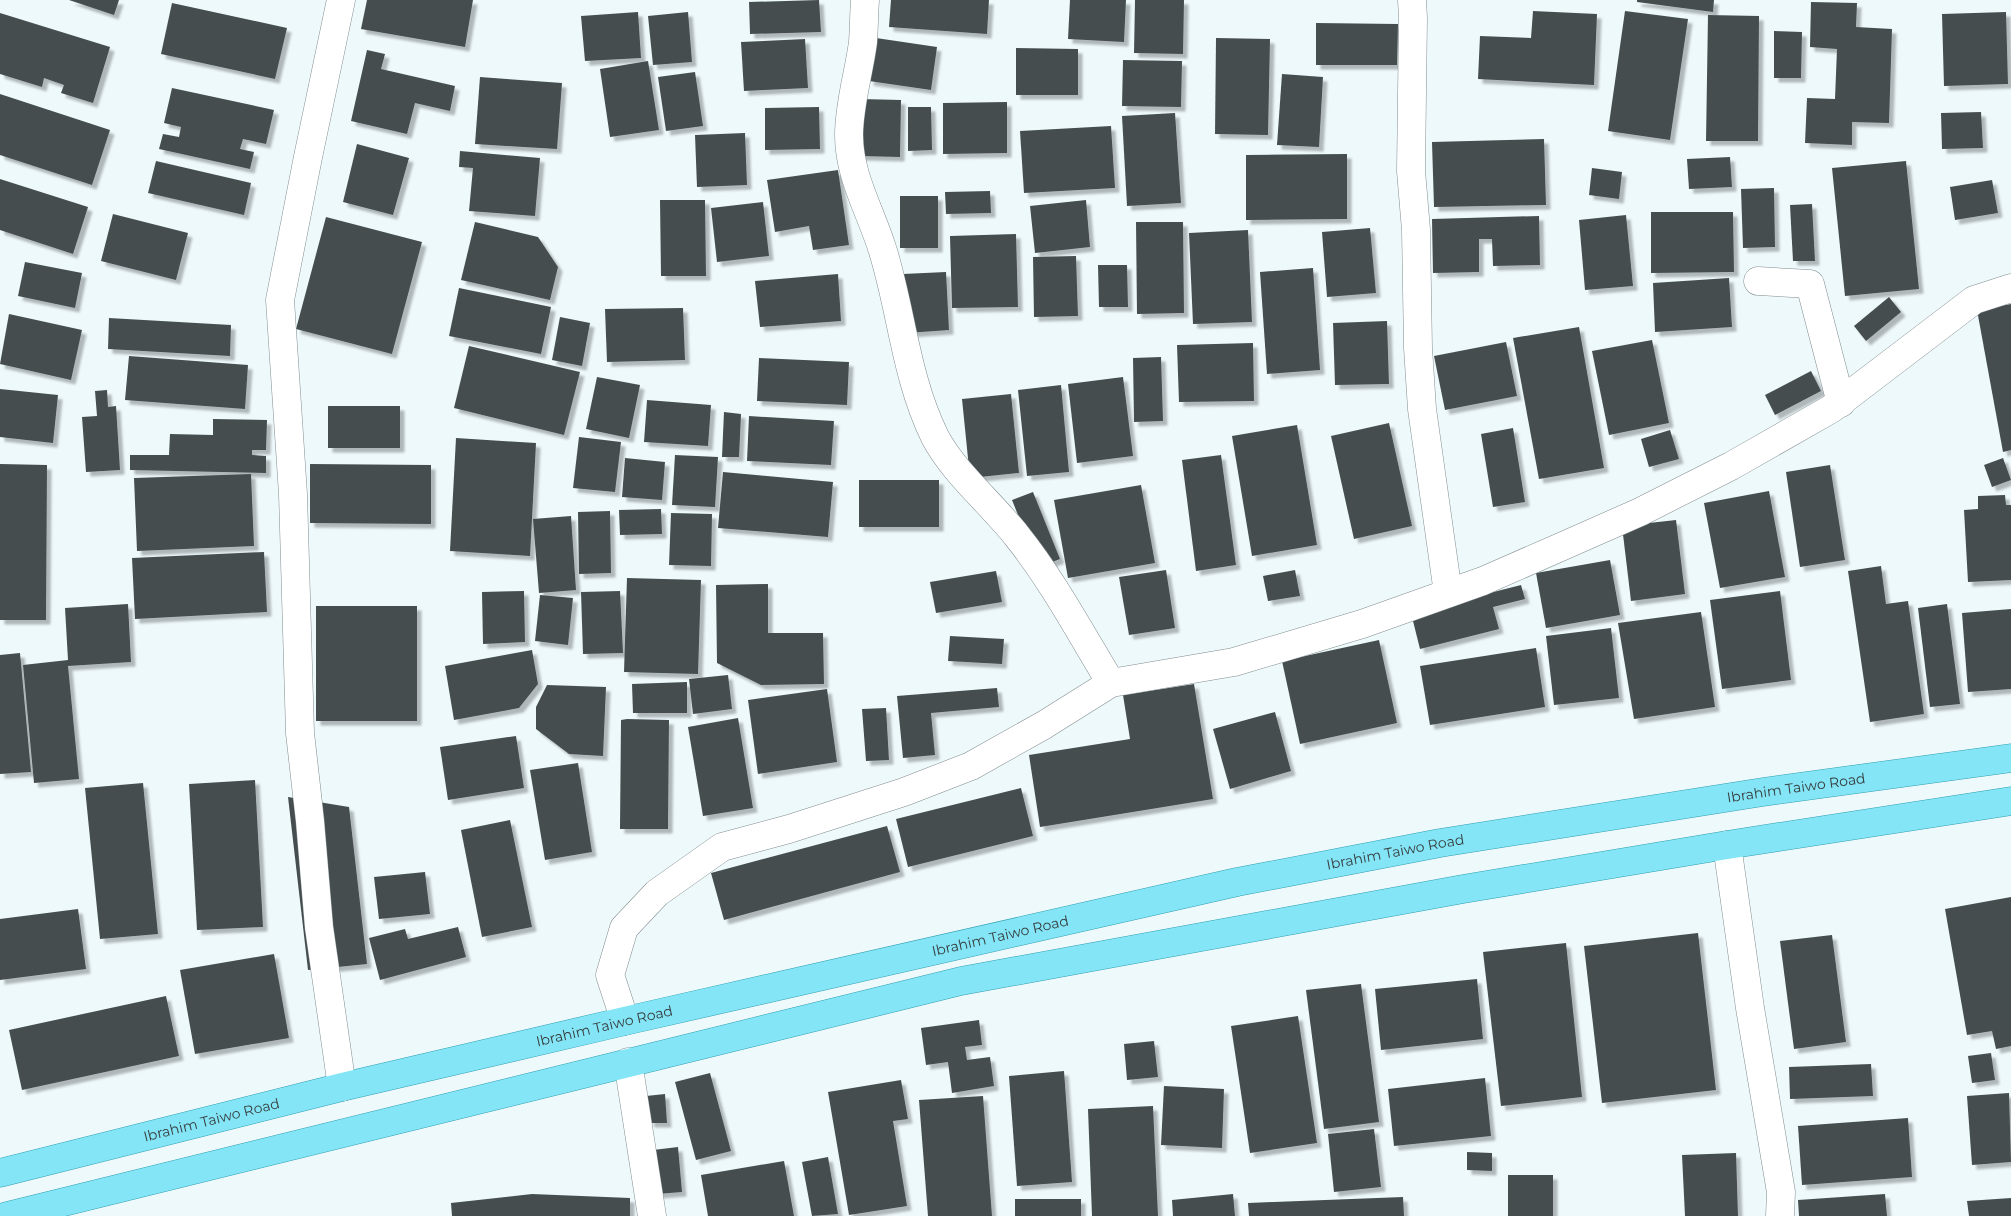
<svg xmlns="http://www.w3.org/2000/svg" width="2011" height="1216" viewBox="0 0 2011 1216" font-family="Montserrat,sans-serif">
<style>
.building{fill:#454e50;filter:url(#shadow)}
.lines{fill:none;stroke-linecap:round;stroke-linejoin:round}
.street-casing{stroke:#838d8f;stroke-width:29}
.primary-casing{stroke:#329fb1;stroke-width:29}
.street{stroke:#fff;stroke-width:28}
.primary{stroke:#83e5f6;stroke-width:28}
.labels{text-anchor:middle;stroke-width:5;stroke-linejoin:round;paint-order:stroke}
.street-label{font-size:14px;fill:#373c3d;stroke:#eef9fc}
</style>
<defs>
<filter id="shadow"><feDropShadow dx="4.5" dy="4.5" stdDeviation="1" flood-color="#0004"/></filter>
</defs>
<rect width="100%" height="100%" fill="#eef9fc"/>
<!-- building -->
<g class="building">
<polygon points="69,0 119,0 114,15"/>
<polygon points="367,0 473,0 465,47 361,29"/>
<polygon points="819,0 821,32 750,34 749,2"/>
<polygon points="891,0 989,0 987,34 889,27"/>
<polygon points="1070,0 1126,0 1124,42 1068,39"/>
<polygon points="1135,0 1184,0 1183,54 1134,53"/>
<polygon points="1637,0 1714,0 1713,12 1637,2"/>
<polygon points="1811,2 1857,3 1856,27 1892,29 1889,123 1852,122 1852,145 1805,143 1807,98 1835,99 1837,49 1810,47"/>
<polygon points="172,3 287,28 275,79 161,54"/>
<polygon points="1533,11 1597,14 1594,85 1478,79 1480,36 1531,38"/>
<polygon points="1625,11 1688,19 1670,140 1608,131"/>
<polygon points="638,12 641,58 585,61 581,16"/>
<polygon points="688,12 692,62 653,65 648,16"/>
<polygon points="2006,12 2008,84 1944,86 1942,14"/>
<polygon points="0,13 110,47 93,103 61,93 64,85 44,78 42,87 0,74"/>
<polygon points="1708,15 1759,16 1758,141 1706,141"/>
<polygon points="1316,23 1398,24 1397,65 1316,65"/>
<polygon points="1774,31 1802,32 1801,78 1774,78"/>
<polygon points="876,38 937,47 931,90 869,81"/>
<polygon points="1216,38 1270,39 1268,135 1215,134"/>
<polygon points="805,39 808,88 744,91 741,42"/>
<polygon points="1016,48 1078,49 1078,95 1016,95"/>
<polygon points="367,50 385,54 381,69 455,86 450,111 415,103 407,134 351,121"/>
<polygon points="1123,60 1182,61 1181,107 1122,106"/>
<polygon points="648,61 659,130 610,137 600,69"/>
<polygon points="695,72 703,126 666,131 658,77"/>
<polygon points="1282,74 1323,77 1319,147 1277,145"/>
<polygon points="480,77 562,83 557,149 475,144"/>
<polygon points="172,88 274,110 266,144 243,139 240,149 254,152 250,169 159,149 163,134 179,137 181,127 164,123"/>
<polygon points="0,94 110,130 92,185 0,155"/>
<polygon points="861,99 901,100 900,157 860,156"/>
<polygon points="1007,102 1007,153 943,154 943,103"/>
<polygon points="819,107 820,149 765,150 765,108"/>
<polygon points="908,107 931,107 932,150 908,151"/>
<polygon points="1981,112 1983,148 1942,149 1941,113"/>
<polygon points="1175,113 1181,203 1127,206 1122,116"/>
<polygon points="1111,126 1115,188 1024,193 1020,131"/>
<polygon points="745,133 747,185 697,187 695,135"/>
<polygon points="1544,139 1546,205 1434,207 1432,142"/>
<polygon points="357,144 409,158 393,215 343,202"/>
<polygon points="460,151 540,158 535,216 469,211 473,168 459,167"/>
<polygon points="1347,154 1347,219 1246,220 1246,155"/>
<polygon points="1730,157 1732,187 1689,189 1687,159"/>
<polygon points="156,161 251,183 244,215 148,193"/>
<polygon points="1906,161 1919,289 1845,296 1832,168"/>
<polygon points="1592,168 1622,172 1619,199 1589,195"/>
<polygon points="838,170 849,245 813,250 809,226 775,232 767,180"/>
<polygon points="0,179 88,207 73,254 0,230"/>
<polygon points="1992,180 1998,213 1955,220 1950,187"/>
<polygon points="1774,188 1775,247 1743,248 1741,189"/>
<polygon points="990,191 991,213 946,214 945,192"/>
<rect x="900" y="196" width="38" height="52"/>
<polygon points="660,200 705,200 706,276 661,276"/>
<polygon points="1086,200 1090,247 1035,253 1030,206"/>
<polygon points="763,202 769,256 717,262 711,208"/>
<polygon points="1812,204 1815,261 1793,261 1790,205"/>
<polygon points="1651,212 1733,212 1734,272 1651,273"/>
<polygon points="113,214 188,233 176,280 101,261"/>
<polygon points="1626,215 1633,286 1585,290 1579,220"/>
<polygon points="1539,216 1540,265 1493,266 1492,239 1479,239 1479,272 1433,273 1432,219"/>
<polygon points="326,217 422,242 392,354 296,329"/>
<polygon points="475,222 538,237 558,267 550,300 461,280"/>
<polygon points="1136,222 1183,222 1184,313 1137,314"/>
<polygon points="1370,228 1376,293 1327,297 1322,232"/>
<polygon points="1248,230 1252,322 1193,324 1189,233"/>
<polygon points="1016,234 1018,307 952,308 950,236"/>
<polygon points="1076,256 1078,316 1034,317 1033,257"/>
<polygon points="25,262 82,273 75,308 18,296"/>
<polygon points="1098,265 1127,265 1128,307 1099,307"/>
<polygon points="1313,268 1320,370 1267,374 1260,272"/>
<polygon points="946,272 949,330 907,333 903,274"/>
<polygon points="838,274 841,321 760,327 755,281"/>
<polygon points="1729,278 1732,327 1655,332 1653,283"/>
<polygon points="459,288 551,307 541,354 449,336"/>
<polygon points="1889,297 1901,312 1866,341 1854,326"/>
<polygon points="2011,304 2011,450 2003,452 1977,310"/>
<polygon points="683,308 685,360 607,362 605,309"/>
<polygon points="9,314 82,330 71,380 0,364"/>
<polygon points="560,317 590,323 582,366 552,360"/>
<polygon points="109,318 231,325 230,356 108,349"/>
<polygon points="1387,321 1389,384 1335,385 1333,323"/>
<polygon points="1579,327 1604,468 1539,479 1513,338"/>
<polygon points="1652,340 1669,423 1609,435 1592,351"/>
<polygon points="1506,342 1517,396 1445,410 1434,356"/>
<polygon points="1253,343 1254,401 1179,402 1177,345"/>
<polygon points="469,346 580,372 564,435 454,408"/>
<polygon points="129,356 248,365 245,409 125,400"/>
<polygon points="1161,357 1163,421 1134,422 1133,358"/>
<polygon points="759,358 849,362 847,405 757,401"/>
<polygon points="1811,371 1821,391 1775,415 1765,395"/>
<polygon points="597,377 640,385 629,438 586,429"/>
<polygon points="1123,377 1133,456 1077,463 1068,384"/>
<polygon points="1061,385 1069,472 1027,476 1018,390"/>
<polygon points="0,389 58,395 53,443 0,437"/>
<polygon points="107,390 108,407 116,406 120,470 86,472 82,417 97,416 95,391"/>
<polygon points="1011,394 1019,473 970,478 962,399"/>
<polygon points="647,400 711,405 708,446 644,442"/>
<rect x="328" y="406" width="72" height="42"/>
<polygon points="724,412 741,414 739,457 722,457"/>
<polygon points="749,416 834,421 831,465 747,461"/>
<polygon points="213,419 267,420 266,450 252,450 252,455 266,456 266,473 130,470 130,455 169,455 170,434 213,435"/>
<polygon points="1389,423 1412,526 1354,539 1331,436"/>
<polygon points="1297,425 1317,545 1252,556 1232,436"/>
<polygon points="1513,428 1525,502 1493,507 1481,434"/>
<polygon points="1670,430 1679,459 1649,467 1641,439"/>
<polygon points="579,437 621,442 615,492 573,488"/>
<polygon points="456,438 536,443 530,556 450,551"/>
<polygon points="675,455 718,457 715,507 672,505"/>
<polygon points="1221,455 1236,565 1196,571 1182,460"/>
<polygon points="625,458 665,462 662,500 622,497"/>
<polygon points="2003,458 2011,480 1992,487 1984,465"/>
<polygon points="0,464 47,465 46,620 0,620"/>
<polygon points="310,464 431,465 431,524 310,523"/>
<polygon points="1830,465 1845,560 1800,567 1786,472"/>
<polygon points="723,472 833,482 828,537 718,528"/>
<polygon points="251,474 254,546 137,551 134,478"/>
<rect x="859" y="480" width="80" height="47"/>
<polygon points="1141,485 1155,563 1068,578 1054,500"/>
<polygon points="1769,491 1785,577 1720,588 1704,503"/>
<polygon points="1033,492 1060,559 1039,567 1012,500"/>
<polygon points="2005,495 2006,505 2011,505 2011,580 1968,582 1964,510 1978,509 1978,496"/>
<polygon points="661,509 662,534 620,535 619,510"/>
<polygon points="610,511 611,573 579,574 578,512"/>
<polygon points="671,513 712,514 711,566 669,565"/>
<polygon points="571,516 576,590 539,593 533,519"/>
<polygon points="1676,520 1685,594 1631,601 1622,526"/>
<polygon points="264,552 267,612 135,619 132,558"/>
<polygon points="1610,560 1620,615 1546,628 1536,573"/>
<polygon points="1881,566 1886,604 1908,601 1924,714 1870,722 1848,571"/>
<polygon points="1166,570 1175,628 1129,635 1119,577"/>
<polygon points="1295,570 1300,596 1268,601 1263,576"/>
<polygon points="996,571 1002,602 936,613 930,582"/>
<polygon points="627,578 701,580 698,674 624,672"/>
<polygon points="768,584 768,633 823,633 824,684 761,685 717,663 716,585"/>
<polygon points="1521,585 1525,599 1493,607 1499,629 1420,649 1411,613"/>
<polygon points="524,591 525,642 483,644 482,592"/>
<polygon points="620,591 623,653 583,654 581,592"/>
<polygon points="1780,591 1791,680 1722,689 1710,600"/>
<polygon points="540,595 573,598 568,645 535,641"/>
<polygon points="128,604 131,662 68,666 79,779 34,783 23,665 68,660 65,608"/>
<polygon points="1947,604 1960,704 1930,707 1918,608"/>
<rect x="316" y="606" width="101" height="115"/>
<polygon points="2011,609 2011,689 1968,692 1962,613"/>
<polygon points="1701,612 1715,707 1634,719 1618,623"/>
<polygon points="1611,628 1619,698 1554,705 1546,636"/>
<polygon points="950,636 1004,639 1002,664 948,661"/>
<polygon points="1379,640 1397,723 1300,744 1282,661"/>
<polygon points="1536,648 1545,707 1430,725 1420,666"/>
<polygon points="532,650 538,684 519,708 454,720 445,666"/>
<polygon points="20,653 31,772 0,774 0,655"/>
<polygon points="728,675 732,709 693,714 689,679"/>
<polygon points="687,682 687,713 633,713 632,684"/>
<polygon points="1194,684 1213,799 1040,827 1029,755 1130,739 1123,695"/>
<polygon points="547,685 606,687 603,756 569,754 536,729 536,707"/>
<polygon points="997,688 999,707 931,713 935,755 903,758 897,696"/>
<polygon points="827,689 837,762 758,774 748,700"/>
<polygon points="886,708 889,760 866,761 862,709"/>
<polygon points="1275,712 1291,771 1230,789 1213,729"/>
<polygon points="738,718 753,808 703,816 688,727"/>
<polygon points="627,719 669,720 668,829 620,829 621,720"/>
<polygon points="516,736 524,788 448,800 440,747"/>
<polygon points="578,763 592,852 545,860 530,770"/>
<polygon points="255,780 263,927 197,930 189,784"/>
<polygon points="143,783 158,934 100,939 85,788"/>
<polygon points="1021,788 1033,836 908,867 896,819"/>
<polygon points="288,797 349,807 367,964 308,970"/>
<polygon points="510,820 532,927 482,937 461,830"/>
<polygon points="887,826 900,872 724,920 711,873"/>
<polygon points="425,872 430,914 379,919 374,877"/>
<polygon points="2011,897 2011,1046 1996,1049 1992,1031 1967,1035 1945,909"/>
<polygon points="78,909 86,969 0,980 0,919"/>
<polygon points="458,927 466,957 380,980 369,938 405,929 408,939"/>
<polygon points="1698,933 1716,1090 1602,1103 1584,946"/>
<polygon points="1832,935 1846,1042 1794,1049 1780,941"/>
<polygon points="1566,943 1582,1097 1501,1106 1483,952"/>
<polygon points="274,954 289,1038 195,1054 180,970"/>
<polygon points="1477,979 1483,1039 1381,1050 1375,989"/>
<polygon points="1361,984 1379,1122 1324,1129 1306,990"/>
<polygon points="166,996 179,1056 22,1090 9,1030"/>
<polygon points="1298,1016 1317,1143 1250,1153 1231,1026"/>
<polygon points="979,1020 982,1045 965,1047 967,1060 990,1057 994,1086 952,1093 948,1062 926,1065 921,1028"/>
<polygon points="1154,1041 1158,1077 1127,1080 1124,1044"/>
<polygon points="1991,1053 1995,1080 1972,1083 1968,1056"/>
<polygon points="1871,1064 1873,1096 1790,1099 1789,1067"/>
<polygon points="1064,1071 1072,1182 1017,1186 1009,1076"/>
<polygon points="710,1073 731,1151 696,1160 675,1082"/>
<polygon points="1485,1078 1491,1136 1394,1146 1388,1089"/>
<polygon points="901,1080 908,1119 893,1121 907,1206 849,1215 828,1092"/>
<polygon points="1164,1086 1224,1089 1222,1148 1161,1145"/>
<polygon points="2009,1093 2011,1162 1972,1165 1967,1096"/>
<polygon points="665,1094 667,1123 650,1123 646,1096"/>
<polygon points="983,1096 992,1216 928,1216 919,1100"/>
<polygon points="1153,1106 1158,1216 1092,1216 1088,1109"/>
<polygon points="1908,1118 1912,1177 1802,1185 1798,1126"/>
<polygon points="1374,1129 1381,1187 1334,1192 1328,1134"/>
<polygon points="678,1147 682,1192 657,1194 653,1150"/>
<polygon points="1467,1152 1492,1153 1492,1171 1467,1170"/>
<polygon points="1736,1153 1738,1216 1685,1216 1682,1155"/>
<polygon points="828,1157 838,1214 812,1216 802,1162"/>
<polygon points="784,1161 794,1216 708,1216 701,1175"/>
<rect x="1508" y="1175" width="45" height="41"/>
<polygon points="532,1194 630,1198 630,1216 452,1216 451,1203"/>
<polygon points="1233,1194 1235,1216 1173,1216 1172,1200"/>
<polygon points="1885,1194 1887,1216 1799,1216 1798,1200"/>
<polygon points="1403,1197 1404,1216 1249,1216 1248,1203"/>
<polygon points="2011,1198 2011,1216 1969,1216 1967,1201"/>
<rect x="1015" y="1199" width="66" height="17"/>
</g>
<g class="lines">
<defs>
<g id="street">
<polyline points="341,0 308,157 280,300 293,494 300,733 310,821 319,927 342,1087"/>
<path d="M865 0C864 14 864 28 863 42 859 73 849 104 849 135 849 176 870 210 882 248 902 311 905 376 935 437 954 473 992 504 1017 536 1053 581 1081 634 1111 683"/>
<polyline points="1412,0 1413,18 1411,171 1416,230 1418,348 1422,409 1448,593"/>
<polyline points="1758,281 1810,284 1841,403"/>
<polyline points="1727,845 1750,1008 1781,1192 1780,1216"/>
<polyline points="625,1021 610,975 624,928 657,893 722,847 789,829 904,792 971,766 1044,725 1111,683 1234,662 1362,624 1483,581 1563,546 1640,512 1731,466 1831,409 1974,300 2011,288"/>
<polyline points="628,1062 652,1216"/>
</g>
<g id="primary">
<path id="s1" d="M0 1173 342 1087 625 1021 1237 882 1440 843 1763 792 2011 758"/>
<polyline points="7,1216 961,981 1463,889 1727,845 2011,801"/>
</g>
</defs>
<!-- street casing -->
<use href="#street" class="street-casing"/>
<!-- primary casing -->
<use href="#primary" class="primary-casing"/>
<!-- street -->
<use href="#street" class="street"/>
<!-- primary -->
<use href="#primary" class="primary"/>
</g>
<g class="labels">
<!-- street labels -->
<g class="street-label">
<text dy="5" stroke="none"><textPath href="#s1" startOffset="1838">Ibrahim Taiwo Road</textPath></text>
<text dy="5" stroke="none"><textPath href="#s1" startOffset="1432">Ibrahim Taiwo Road</textPath></text>
<text dy="5" stroke="none"><textPath href="#s1" startOffset="1028">Ibrahim Taiwo Road</textPath></text>
<text dy="5" stroke="none"><textPath href="#s1" startOffset="622">Ibrahim Taiwo Road</textPath></text>
<text dy="5" stroke="none"><textPath href="#s1" startOffset="218">Ibrahim Taiwo Road</textPath></text>
</g>
</g>
</svg>
